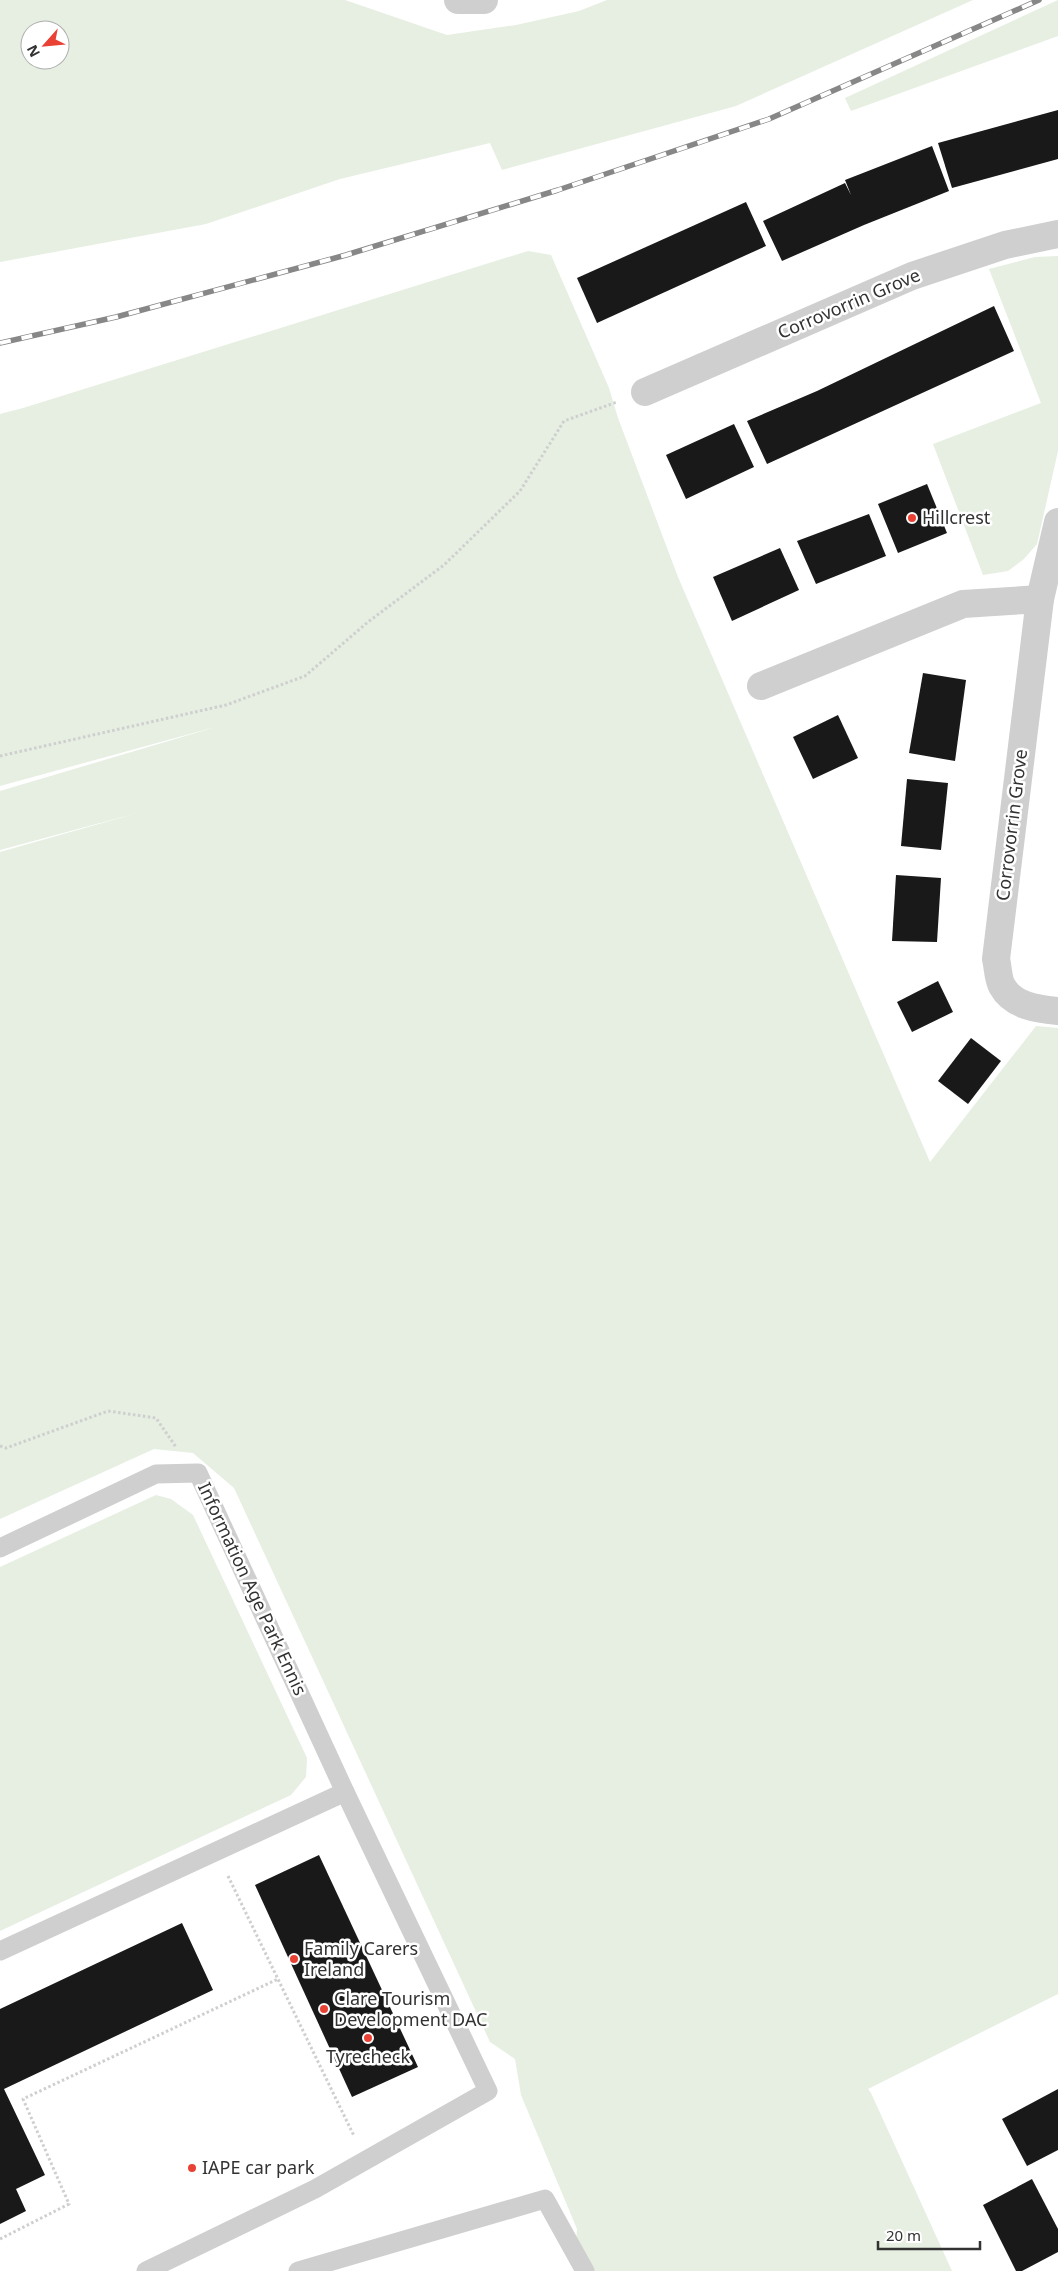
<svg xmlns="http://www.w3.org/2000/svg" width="1058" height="2271" viewBox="0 0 1058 2271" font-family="'Noto Sans',sans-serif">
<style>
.green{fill:#e6efe1;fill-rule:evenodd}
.building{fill:#191919}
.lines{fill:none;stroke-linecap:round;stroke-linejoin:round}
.path{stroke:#cfcfcf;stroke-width:3;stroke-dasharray:2.5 2.5;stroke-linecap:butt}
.lane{stroke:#cfcfcf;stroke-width:19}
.street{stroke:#cfcfcf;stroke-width:28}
.rail-casing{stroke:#878787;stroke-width:5.5}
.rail{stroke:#fff;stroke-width:4;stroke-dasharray:11;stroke-linecap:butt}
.poi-dot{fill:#e94235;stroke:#fff;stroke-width:2}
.labels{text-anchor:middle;stroke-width:5;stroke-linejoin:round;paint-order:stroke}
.street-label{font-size:18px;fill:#323232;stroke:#fff}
.poi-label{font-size:18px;fill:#323232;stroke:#fff;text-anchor:start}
</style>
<rect width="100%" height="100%" fill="#fff"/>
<!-- green -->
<g class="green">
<path d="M0 0H345L447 35 516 25 579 11 607 0H973L736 106 502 170 490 143 340 179 206 224 0 262ZM30 30H60V60H30Z"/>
<polygon points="1058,0 1058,36 851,111 845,98"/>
<polygon points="528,251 551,255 609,388 618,418 678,577 930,1162 1036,1026 1058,1028 1058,1994 868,2089 871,2093 952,2271 574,2271 577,2229 521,2095 515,2059 490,2042 234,1488 193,1453 154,1449 0,1519 0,852 141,812 0,850 0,791 219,726 0,786 0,414 23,408"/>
<polygon points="1058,256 1058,451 1037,544 1024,559 1008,571 983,575 933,444 1041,403 989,269 1035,257"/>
<polygon points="156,1495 171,1499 193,1515 307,1758 306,1777 291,1795 0,1931 0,1567"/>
</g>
<!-- building -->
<g class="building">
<polygon points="1058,110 1058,159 952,188 938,143"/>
<polygon points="932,146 949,191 864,225 782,261 763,221 845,183 851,195 845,180"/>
<polygon points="746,202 766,246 597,323 577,278"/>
<polygon points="994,306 1014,351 767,464 747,421 817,391"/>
<polygon points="734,424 754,467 686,499 666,455"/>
<polygon points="927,484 947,533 898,553 878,504"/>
<polygon points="869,514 886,556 816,584 797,541"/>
<polygon points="780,548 799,590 732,621 713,577"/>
<polygon points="923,673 966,680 955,761 909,753"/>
<polygon points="838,715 858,758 813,779 793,737"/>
<polygon points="907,779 948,783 941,850 901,846"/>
<polygon points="896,875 941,878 937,942 892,941"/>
<polygon points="938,981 953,1012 912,1032 897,1002"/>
<polygon points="971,1038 1001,1061 968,1104 938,1081"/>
<polygon points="319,1855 418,2067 352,2097 255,1885"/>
<polygon points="182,1923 213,1990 4,2089 45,2175 16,2189 26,2211 0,2224 0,2009"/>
<polygon points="1058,2089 1058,2150 1027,2166 1002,2119"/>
<polygon points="1032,2179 1058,2229 1058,2252 1022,2271 1016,2271 983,2205"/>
</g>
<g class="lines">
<!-- path -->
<g class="path">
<polyline points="0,756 226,705 305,676 368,622 444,565 520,491 564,421 617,402"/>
<polyline points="0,1446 6,1448 108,1411 156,1418 176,1447"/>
<polyline points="228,1876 354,2136"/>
<polyline points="0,2239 69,2204 23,2099 278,1979"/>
</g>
<!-- lane -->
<g class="lane">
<polyline points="0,1548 156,1474 198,1473 345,1792 488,2091 315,2189 146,2271"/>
<polyline points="0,1951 345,1792"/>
<polyline points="298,2271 545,2199 585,2271"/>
</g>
<!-- street -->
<g class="street">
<polyline points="458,0 484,0"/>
<polyline points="645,392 912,276 1005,245 1058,234"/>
<polyline points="1040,599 1058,522"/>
<path d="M761 686 963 604 1040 599 996 959C998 967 998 979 1002 986 1013 1006 1037 1009 1058 1011"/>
</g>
<defs>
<polyline id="rail" points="0,343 116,317 346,255 558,190 769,119 1039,0"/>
</defs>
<!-- rail casing -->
<use href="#rail" class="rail-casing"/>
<!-- rail -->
<use href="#rail" class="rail"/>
</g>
<!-- markers -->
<g class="poi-dot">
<circle cx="912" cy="518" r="5"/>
<circle cx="294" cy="1959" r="5"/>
<circle cx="324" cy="2009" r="5"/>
<circle cx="368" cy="2038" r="5"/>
<circle cx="192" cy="2168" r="5"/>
</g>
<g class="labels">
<!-- street labels -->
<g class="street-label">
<text transform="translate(849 304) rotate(-23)" y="6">Corrovorrin Grove</text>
<text transform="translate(1012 825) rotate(-83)" y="6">Corrovorrin Grove</text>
<text transform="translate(252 1589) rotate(65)" y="6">Information Age Park Ennis</text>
</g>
<!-- poi labels -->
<g class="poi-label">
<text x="922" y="524">Hillcrest</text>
<text x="304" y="1955">Family Carers<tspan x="304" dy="21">Ireland</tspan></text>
<text x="334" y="2005">Clare Tourism<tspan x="334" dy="21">Development DAC</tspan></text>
<text x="368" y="2063" text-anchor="middle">Tyrecheck</text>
<text x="202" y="2174">IAPE car park</text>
</g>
</g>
<!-- north arrow -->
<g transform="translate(45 45) rotate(243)"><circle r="24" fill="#ffffff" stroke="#adadad"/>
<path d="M0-4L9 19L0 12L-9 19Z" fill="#e94235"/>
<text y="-8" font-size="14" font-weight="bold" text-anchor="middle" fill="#323232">N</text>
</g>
<!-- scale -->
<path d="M878 2241v8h102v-8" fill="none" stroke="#323232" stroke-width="2.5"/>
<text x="886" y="2241" font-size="15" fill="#323232" stroke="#ffffff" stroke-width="4" paint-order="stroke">20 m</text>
</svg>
